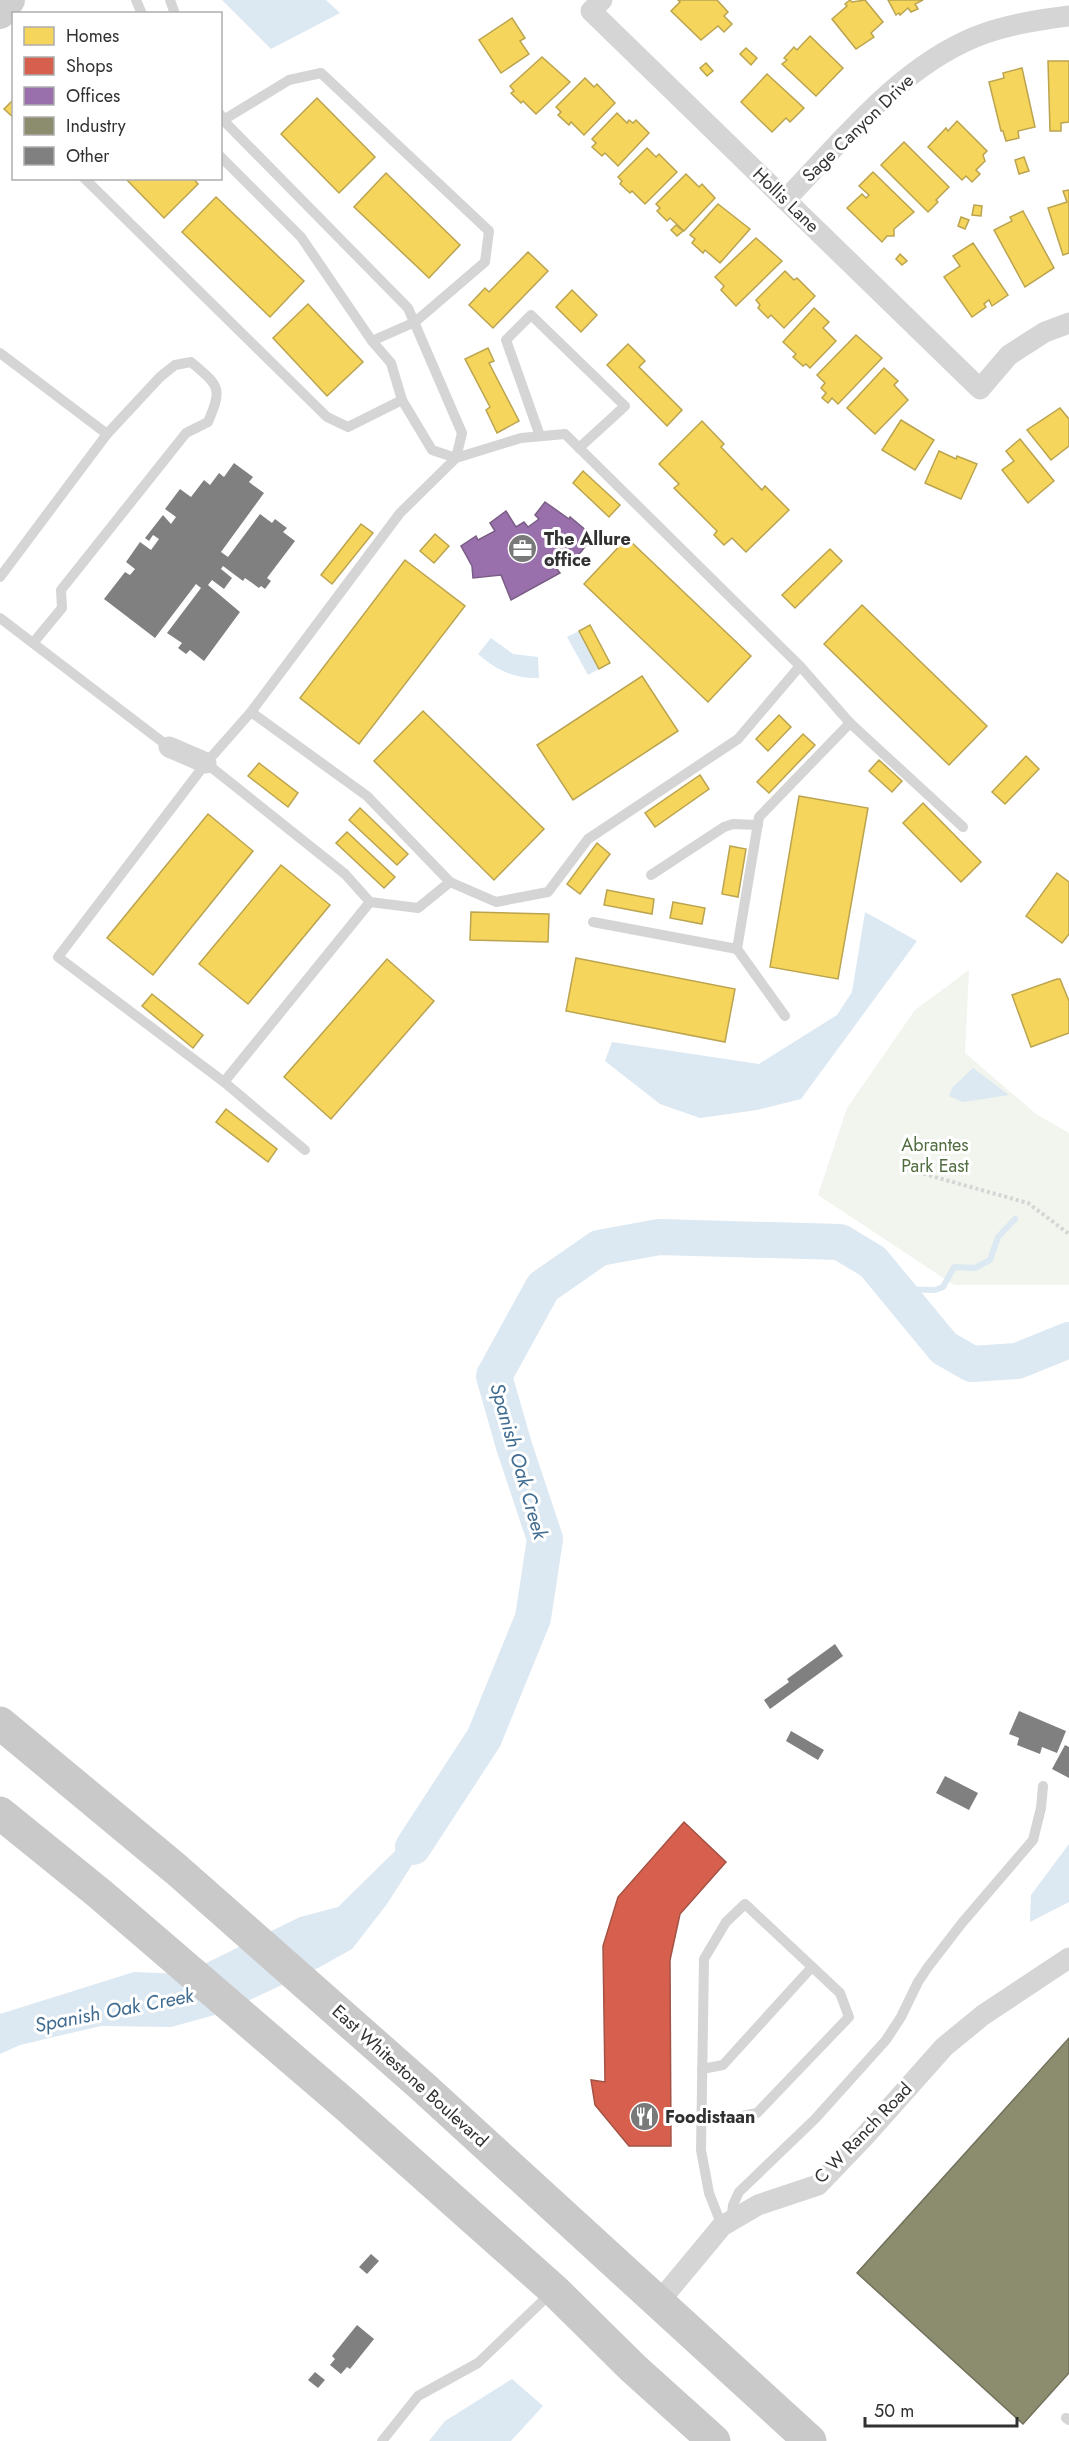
<svg xmlns="http://www.w3.org/2000/svg" width="1069" height="2441" viewBox="0 0 1069 2441" font-family="Jost,sans-serif">
<style>
.green{fill:#f1f5ed}
.water{fill:#dce8f2}
.homes{fill:#f6d55c;stroke:#bba44f;stroke-width:1.5}
.shops{fill:#d6604d;stroke:#a45245;stroke-width:1.5}
.offices{fill:#9970ab;stroke:#7a5d86;stroke-width:1.5}
.industry{fill:#8c8c6e;stroke:#71715c;stroke-width:1.5}
.lines{fill:none;stroke-linecap:round;stroke-linejoin:round}
.stream{stroke:#dce8f2;stroke-width:6}
.river{stroke:#dce8f2;stroke-width:36}
.building{fill:#808080}
.path{stroke:#d5d5d5;stroke-width:4;stroke-dasharray:3 3;stroke-linecap:butt}
.lane{stroke:#d5d5d5;stroke-width:10}
.street{stroke:#d5d5d5;stroke-width:21}
.secondary{stroke:#cfcfcf;stroke-width:30}
.primary{stroke:#c9c9c9;stroke-width:33}
.labels{text-anchor:middle;stroke-width:6;stroke-linejoin:round;paint-order:stroke}
.street-label{font-size:18px;fill:#313131;stroke:#fff}
.poi-label{font-size:18px;font-weight:bold;fill:#313131;stroke:#fff;text-anchor:start}
.park-label{font-size:18px;fill:#516c3f;stroke:#fff}
.water-label{font-size:20px;font-style:italic;fill:#406c91;stroke:#fff}
</style>
<rect width="100%" height="100%" fill="#fff"/>
<!-- green -->
<polygon class="green" points="969,970 965,1053 1036,1114 1069,1133 1069,1285 954,1285 818,1195 847,1108 915,1010"/>
<!-- water -->
<g class="water">
<polygon points="222,0 326,0 340,13 271,49"/>
<polygon points="579,631 599,669 588,675 567,637"/>
<path d="M491 638 513 654 538 657 539 678C515 679 496 670 478 654Z"/>
<polygon points="865,912 917,941 801,1099 757,1110 700,1118 660,1104 605,1061 612,1042 759,1064 837,1015 852,992"/>
<polygon points="973,1068 1009,1095 963,1102 949,1096 952,1088"/>
<polygon points="442,1805 433,1832 387,1904 352,1949 318,1968 222,2013 171,2027 101,2026 20,2045 0,2054 0,2014 134,1972 184,1974 300,1917 338,1907"/>
<polygon points="1069,1844 1069,1902 1030,1922 1031,1895"/>
<polygon points="512,2379 543,2406 511,2441 429,2441 445,2421"/>
</g>
<!-- homes -->
<g class="homes">
<polygon points="678,0 717,0 728,12 724,16 732,24 724,32 718,26 701,40 671,11 680,2"/>
<polygon points="850,0 852,2 865,0 883,22 871,33 874,37 856,49 832,19 847,6 845,4"/>
<polygon points="888,0 923,0 915,4 918,9 911,12 908,8 900,15 899,13 896,15"/>
<polygon points="512,18 525,38 520,41 529,54 501,73 479,40"/>
<polygon points="810,36 843,68 816,96 782,64 787,60 784,58 794,47 797,50"/>
<polygon points="746,48 757,58 751,65 740,54"/>
<polygon points="542,57 570,82 536,114 523,101 521,103 511,93 514,91 510,86"/>
<polygon points="1048,61 1069,61 1069,122 1061,123 1061,131 1050,131"/>
<polygon points="706,63 713,71 707,76 700,68"/>
<polygon points="1022,68 1035,127 1018,131 1019,138 1006,141 1003,131 1001,131 989,82 1004,78 1003,73"/>
<polygon points="767,74 804,108 790,122 786,118 772,132 741,102"/>
<polygon points="585,78 594,87 597,84 615,103 584,135 571,122 569,125 558,115 561,112 556,107"/>
<polygon points="317,98 375,157 339,193 281,134"/>
<polygon points="14,99 14,118 4,109"/>
<polygon points="617,113 627,123 629,120 633,123 636,120 649,133 618,166 605,153 602,156 592,147 596,143 592,139"/>
<polygon points="957,121 987,151 983,155 985,161 976,170 980,174 972,182 966,176 962,180 928,147 946,128 948,131"/>
<polygon points="904,142 949,187 936,200 938,202 928,212 881,165"/>
<polygon points="647,148 656,157 659,154 677,172 645,204 632,191 630,193 620,184 622,181 618,177"/>
<polygon points="1024,157 1029,171 1019,174 1015,160"/>
<polygon points="873,172 914,212 894,229 894,236 887,236 882,242 847,208 862,194 866,198 869,195 859,186"/>
<polygon points="386,173 460,245 429,278 354,207"/>
<polygon points="686,174 699,187 702,184 715,198 684,231 670,218 667,221 657,211 660,208 656,204"/>
<polygon points="125,178 193,178 198,184 164,218"/>
<polygon points="1069,190 1069,253 1063,255 1048,208 1067,202 1063,191"/>
<polygon points="216,197 304,281 270,317 182,232"/>
<polygon points="718,204 750,229 720,263 705,250 703,253 692,243 695,239 690,235"/>
<polygon points="974,205 982,206 981,216 972,215"/>
<polygon points="1023,211 1054,268 1025,287 994,230 1012,221 1010,217"/>
<polygon points="961,217 969,220 965,229 958,226"/>
<polygon points="676,225 683,231 677,236 671,230"/>
<polygon points="756,238 782,261 736,306 721,290 724,286 715,277"/>
<polygon points="973,243 1008,295 992,306 989,300 984,304 986,307 972,317 944,277 960,266 953,256"/>
<polygon points="528,252 548,271 493,328 469,305 485,288 489,292"/>
<polygon points="900,254 907,261 902,265 896,259"/>
<polygon points="785,271 794,280 797,278 815,296 784,328 771,315 768,318 758,308 760,305 756,300"/>
<polygon points="572,290 597,315 581,332 556,307"/>
<polygon points="308,304 363,362 327,396 273,338"/>
<polygon points="814,308 829,322 823,328 836,341 810,368 806,364 803,366 793,357 796,354 783,342"/>
<polygon points="856,335 882,358 838,404 832,398 828,403 822,398 826,393 821,388 825,383 817,375"/>
<polygon points="628,344 645,361 639,367 682,410 667,426 607,365"/>
<polygon points="488,348 494,361 489,363 519,421 497,433 486,410 490,407 465,359"/>
<polygon points="884,368 898,381 894,385 908,400 875,434 847,408"/>
<polygon points="1060,408 1069,419 1069,446 1051,460 1027,430"/>
<polygon points="901,420 934,440 915,470 882,450"/>
<polygon points="702,421 724,444 721,447 762,490 765,486 789,510 746,552 732,538 724,545 714,535 717,531 674,488 679,484 659,464"/>
<polygon points="1020,439 1054,481 1028,503 1002,470 1014,461 1006,451"/>
<polygon points="939,451 956,459 957,456 977,464 961,499 925,483"/>
<polygon points="583,471 620,505 609,517 573,483"/>
<polygon points="361,524 373,533 332,584 321,575"/>
<polygon points="435,534 449,546 434,563 420,551"/>
<polygon points="627,538 751,656 708,702 584,584"/>
<polygon points="830,549 842,561 795,608 782,595"/>
<polygon points="405,560 465,606 359,744 300,698"/>
<polygon points="862,605 987,726 949,765 824,644"/>
<polygon points="590,625 610,663 599,669 579,631"/>
<polygon points="642,676 678,731 573,800 537,745"/>
<polygon points="423,711 544,829 494,880 374,761"/>
<polygon points="779,715 791,727 768,751 756,739"/>
<polygon points="803,734 815,745 769,793 757,782"/>
<polygon points="1026,756 1039,769 1005,804 992,792"/>
<polygon points="879,760 902,781 892,792 869,771"/>
<polygon points="259,763 298,793 288,807 248,776"/>
<polygon points="700,775 709,789 655,827 645,813"/>
<polygon points="799,796 868,808 838,979 770,967"/>
<polygon points="923,803 981,862 961,882 903,823"/>
<polygon points="360,808 408,854 397,865 349,820"/>
<polygon points="208,814 253,851 153,975 107,938"/>
<polygon points="347,832 395,877 384,888 336,843"/>
<polygon points="597,843 610,854 580,894 567,884"/>
<polygon points="730,846 746,849 738,897 722,894"/>
<polygon points="281,865 330,905 248,1004 199,964"/>
<polygon points="1057,873 1069,882 1069,934 1062,943 1026,916"/>
<polygon points="607,890 654,899 652,914 604,905"/>
<polygon points="673,902 705,908 702,924 670,918"/>
<polygon points="471,912 549,914 548,942 470,940"/>
<polygon points="576,958 735,989 725,1042 566,1011"/>
<polygon points="387,959 434,1001 331,1119 284,1077"/>
<polygon points="1057,979 1060,979 1069,1001 1069,1033 1031,1047 1012,995"/>
<polygon points="152,994 203,1035 193,1048 142,1006"/>
<polygon points="226,1109 277,1149 268,1162 216,1122"/>
</g>
<!-- shops -->
<polygon class="shops" points="684,1822 726,1862 680,1914 670,1960 671,2146 629,2146 595,2105 591,2080 605,2082 603,1946 618,1897"/>
<!-- offices -->
<polygon class="offices" points="545,502 569,519 570,517 593,536 581,552 575,557 561,561 546,554 560,573 511,600 501,575 473,578 472,566 461,546 476,536 478,540 495,531 490,523 506,511 516,527 524,522 528,527 539,519 535,515"/>
<!-- industry -->
<polygon class="industry" points="1069,2038 1069,2373 1023,2424 857,2273"/>
<g class="lines">
<!-- stream -->
<polyline class="stream" points="895,1289 935,1290 943,1287 954,1267 975,1268 990,1260 998,1237 1015,1219"/>
<!-- river -->
<polyline class="river" points="413,1847 484,1738 533,1618 545,1539 514,1446 494,1376 543,1287 599,1248 659,1237 840,1242 873,1262 944,1348 972,1364 1017,1361 1069,1340"/>
</g>
<!-- building -->
<g class="building">
<polygon points="234,463 253,477 249,482 264,493 221,552 228,557 260,514 272,523 275,519 287,528 283,532 295,541 267,578 271,581 265,589 261,586 259,588 245,578 243,581 223,566 221,569 232,578 224,589 212,580 208,585 240,612 204,661 190,650 186,654 178,648 182,643 167,633 201,588 196,584 155,638 104,599 125,572 130,575 135,569 126,562 140,542 151,550 159,539 153,535 149,541 145,538 163,515 171,524 176,517 165,509 180,489 191,497 204,480 210,485 219,473 224,477"/>
<polygon points="835,1644 843,1656 770,1709 764,1700 789,1682 787,1679"/>
<polygon points="1019,1711 1066,1731 1057,1753 1042,1747 1040,1754 1017,1745 1019,1738 1009,1734"/>
<polygon points="791,1731 824,1750 818,1760 786,1741"/>
<polygon points="1065,1745 1069,1747 1069,1778 1052,1769"/>
<polygon points="945,1776 978,1793 969,1810 936,1793"/>
<polygon points="371,2254 379,2261 367,2274 359,2267"/>
<polygon points="357,2325 374,2339 350,2369 347,2367 341,2374 330,2365 335,2359 332,2356"/>
<polygon points="315,2372 325,2380 318,2388 308,2380"/>
</g>
<g class="lines">
<!-- path -->
<polyline class="path" points="906,1169 1028,1203 1069,1234"/>
<!-- lane -->
<g class="lane">
<polyline points="136,0 142,14"/>
<polyline points="170,0 175,14"/>
<polyline points="220,114 224,121 408,308 462,433 456,458 432,450 402,400 391,363 372,341 301,237 220,156"/>
<polyline points="220,122 289,80 321,73 489,231 485,262 415,322 372,341"/>
<polyline points="84,178 327,417 348,427 402,400"/>
<polyline points="0,353 107,434 0,577"/>
<polyline points="540,436 506,340 531,315 625,406 579,448"/>
<polyline points="0,618 169,747"/>
<path d="M33 643 62 608 61 590 186 433 208 422C223 387 219 386 191 362L175 365 160 377 107 434"/>
<polyline points="251,712 367,796 450,882 496,902 548,892 588,839 738,739 800,666"/>
<polyline points="206,763 345,874 370,902 418,908 450,882"/>
<polyline points="651,875 724,827 733,824 758,825"/>
<polyline points="593,922 737,949 759,817 850,723"/>
<polyline points="737,949 785,1016"/>
<polyline points="224,1082 370,902"/>
<polyline points="305,1150 224,1082 58,957 206,763 251,712 400,513 456,458 521,438 565,434 800,666 850,723 963,827"/>
<polyline points="702,2069 723,2065 812,1967"/>
<polyline points="701,2119 727,2119 757,2113 849,2017 840,1993 745,1904 726,1922 704,1959 701,2150 709,2193 722,2226"/>
<polyline points="731,2221 733,2205 739,2192 815,2119 886,2040 901,2017 918,1982 928,1967 962,1923 1033,1840 1041,1808 1043,1786"/>
<polyline points="1066,2418 1069,2420"/>
<polyline points="382,2441 418,2396 478,2363 552,2292"/>
</g>
<!-- street -->
<g class="street">
<polyline points="602,0 591,11 980,389 1009,355 1045,332 1069,323"/>
<path d="M786 199C843 140 898 69 975 37 1004 25 1038 20 1069 16"/>
<polyline points="169,747 206,763"/>
<polyline points="658,2303 722,2226 758,2205 818,2185 864,2137 944,2047 983,2015 1069,1958"/>
</g>
<!-- secondary -->
<polyline class="secondary" points="0,14 10,0"/>
<!-- primary -->
<g class="primary">
<polyline points="0,1723 177,1870 423,2087 810,2441"/>
<polyline points="0,1813 100,1894 348,2107 554,2290 633,2368 714,2441"/>
</g>
</g>
<!-- icons -->
<defs>
<symbol id="office-disc" viewBox="-11 -11 22 22"><circle r="9.5" fill="#797979" stroke="#fff"/><path d="M-6-3h4V-5.5h4V-3h4V5H-6ZM-1-4.5V-3h2v-1.5ZM-6 0V1H6V0Z" fill="#fff"/></symbol>
<symbol id="restaurant-disc" viewBox="-11 -11 22 22"><circle r="9.5" fill="#797979" stroke="#fff"/><path d="M-5-6h1v4h1v-4h1v4h1v-4h1v5L-1.5 .5V6h-2V.5L-5-1ZM5-6V6H3V1.5H1.5Q1.5-4 5-6Z" fill="#fff"/></symbol>
</defs>
<g fill-rule="evenodd">
<use href="#office-disc" x="506" y="532" width="33" height="33"/>
<use href="#restaurant-disc" x="628" y="2100" width="33" height="33"/>
</g>
<g class="labels">
<!-- street labels -->
<g class="street-label">
<text transform="translate(858 128) rotate(-44)" y="6">Sage Canyon Drive</text>
<text transform="translate(786 200) rotate(44)" y="6">Hollis Lane</text>
<text transform="translate(410 2076) rotate(42)" y="6">East Whitestone Boulevard</text>
<text transform="translate(863 2133) rotate(-46)" y="6">C W Ranch Road</text>
</g>
<!-- poi labels -->
<g class="poi-label">
<text x="544" y="545">The Allure<tspan x="544" dy="21">office</tspan></text>
<text x="665" y="2123">Foodistaan</text>
</g>
<!-- park labels -->
<g class="park-label">
<text x="935" y="1151">Abrantes<tspan x="935" dy="21">Park East</tspan></text>
</g>
<!-- water labels -->
<g class="water-label">
<text transform="translate(519 1461) rotate(74)" y="7">Spanish Oak Creek</text>
<text transform="translate(114 2010) rotate(-11)" y="7">Spanish Oak Creek</text>
</g>
</g>
<!-- legend -->
<rect x="12" y="12" width="210" height="168" fill="#ffffff" stroke="#adadad" stroke-width="1.5"/>
<rect x="24" y="27" width="30" height="18" fill="#f6d55c" stroke="#adadad" stroke-width="1.5"/>
<text x="66" y="42" font-size="18" fill="#313131">Homes</text>
<rect x="24" y="57" width="30" height="18" fill="#d6604d" stroke="#adadad" stroke-width="1.5"/>
<text x="66" y="72" font-size="18" fill="#313131">Shops</text>
<rect x="24" y="87" width="30" height="18" fill="#9970ab" stroke="#adadad" stroke-width="1.5"/>
<text x="66" y="102" font-size="18" fill="#313131">Offices</text>
<rect x="24" y="117" width="30" height="18" fill="#8c8c6e" stroke="#adadad" stroke-width="1.5"/>
<text x="66" y="132" font-size="18" fill="#313131">Industry</text>
<rect x="24" y="147" width="30" height="18" fill="#808080" stroke="#adadad" stroke-width="1.5"/>
<text x="66" y="162" font-size="18" fill="#313131">Other</text>
<!-- scale -->
<path d="M865 2417v9h152v-9" fill="none" stroke="#313131" stroke-width="3"/>
<text x="874" y="2417" font-size="18" fill="#313131" stroke="#ffffff" stroke-width="4.5" paint-order="stroke">50 m</text>
</svg>
